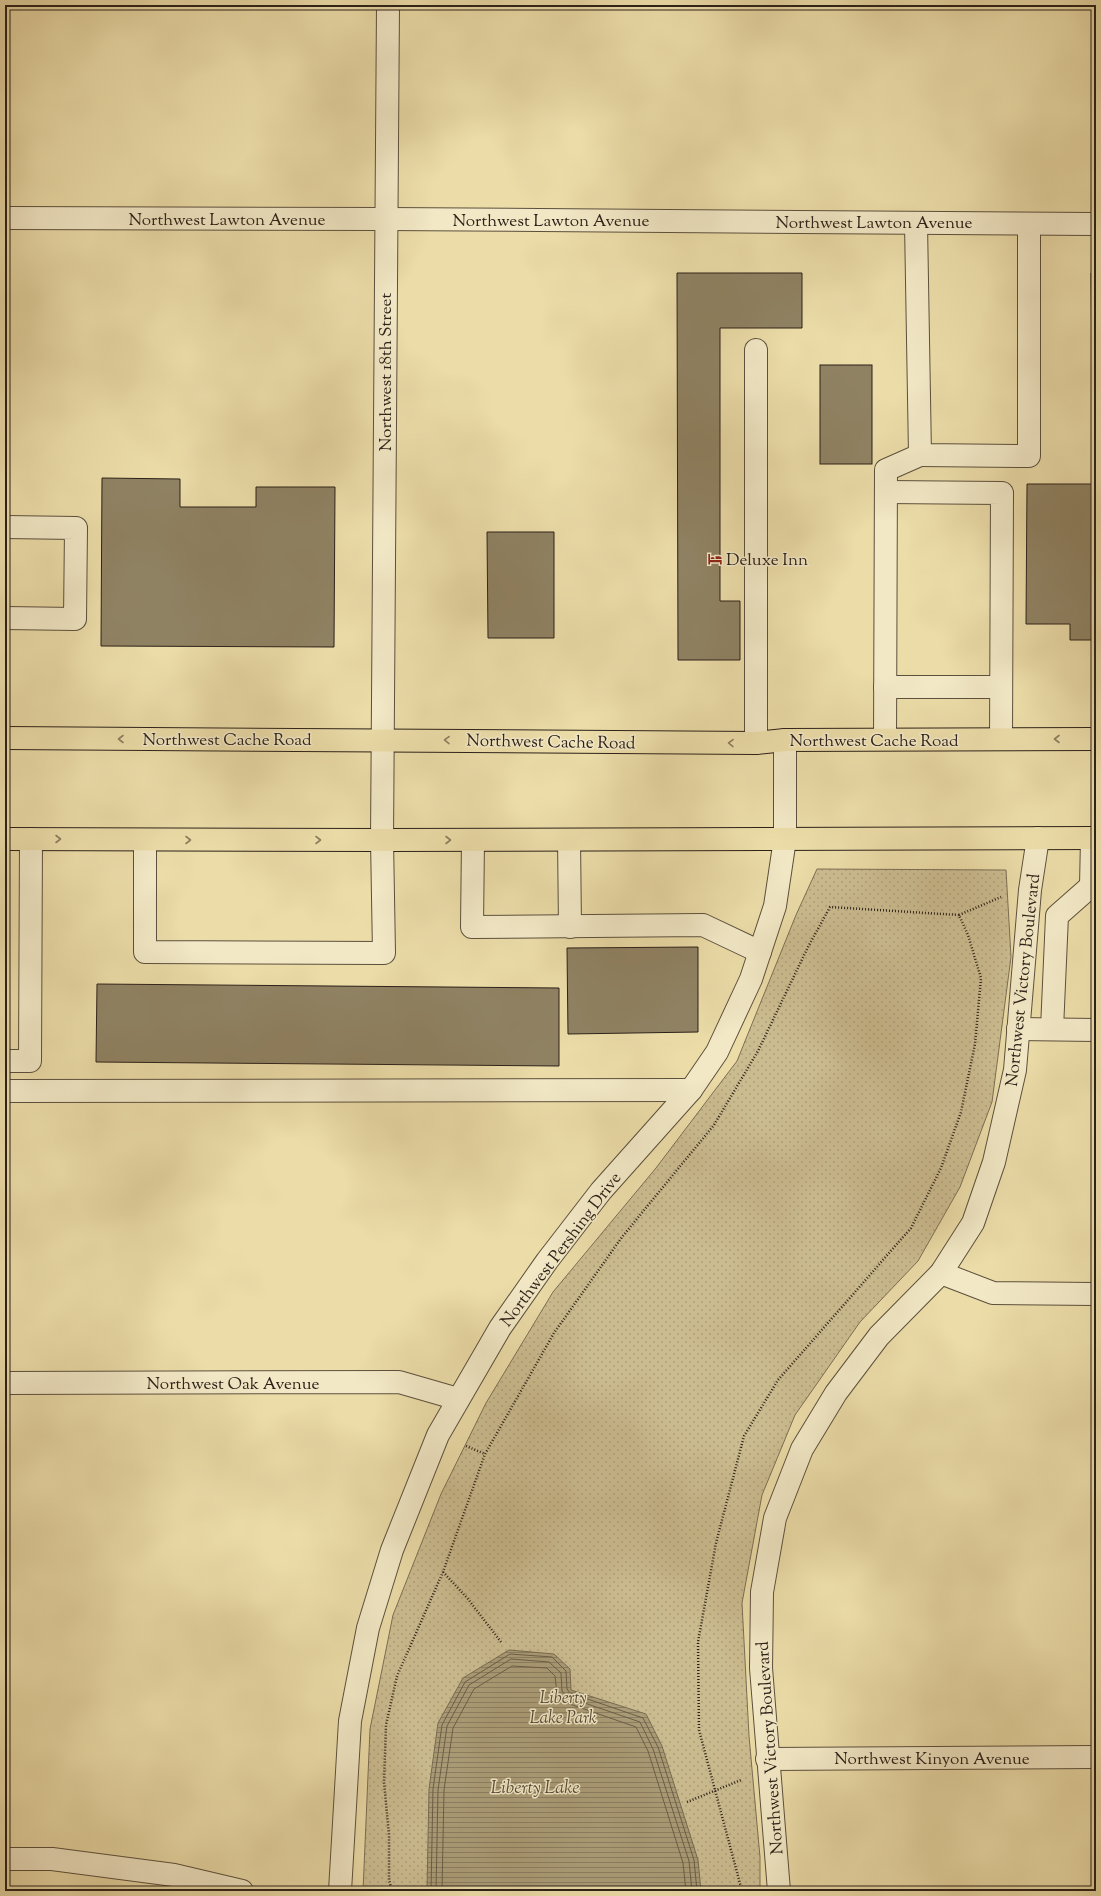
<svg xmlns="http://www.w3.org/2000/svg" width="1101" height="1896" viewBox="0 0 1101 1896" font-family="'Sorts Mill Goudy',serif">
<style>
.park{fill:url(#park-dots);stroke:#7c6e54}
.water{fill:url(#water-rules);stroke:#786b51}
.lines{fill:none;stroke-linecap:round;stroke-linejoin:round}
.shore{stroke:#6b5e48;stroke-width:1}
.building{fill:#8f8263;stroke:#2c2119}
.minor-casing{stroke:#5c503d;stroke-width:24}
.major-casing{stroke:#2c2119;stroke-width:24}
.path{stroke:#2c2119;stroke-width:2.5;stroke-dasharray:1 2;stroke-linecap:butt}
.minor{stroke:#f2e8c6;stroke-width:22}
.major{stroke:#ebdca8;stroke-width:22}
.oneway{stroke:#8c7e60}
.labels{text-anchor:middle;stroke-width:3;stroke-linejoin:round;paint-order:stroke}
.street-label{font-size:17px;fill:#2c2119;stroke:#f2e8c6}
.poi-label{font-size:17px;fill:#2c2119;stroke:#f2e8c6;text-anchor:start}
.park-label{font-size:17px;font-style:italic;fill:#544837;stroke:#f2e8c6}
.water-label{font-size:18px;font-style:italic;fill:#584c3a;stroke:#f2e8c6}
</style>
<defs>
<pattern id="park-dots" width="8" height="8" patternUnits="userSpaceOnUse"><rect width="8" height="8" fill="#cbbc90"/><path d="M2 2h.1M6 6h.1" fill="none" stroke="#aea17c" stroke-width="1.8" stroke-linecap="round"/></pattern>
<pattern id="water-rules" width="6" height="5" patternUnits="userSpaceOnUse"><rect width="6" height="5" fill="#aa9c77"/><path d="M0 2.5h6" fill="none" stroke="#8b7f61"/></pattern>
</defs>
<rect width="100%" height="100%" fill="#ebdca8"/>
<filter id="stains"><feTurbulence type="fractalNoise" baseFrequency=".005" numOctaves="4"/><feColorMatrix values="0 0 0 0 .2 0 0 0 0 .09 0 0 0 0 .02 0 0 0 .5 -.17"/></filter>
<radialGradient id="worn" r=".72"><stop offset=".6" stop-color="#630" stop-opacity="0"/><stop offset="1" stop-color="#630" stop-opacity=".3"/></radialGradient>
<!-- park -->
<polygon class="park" points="817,869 1006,870 1011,957 992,1102 960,1187 918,1261 860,1322 795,1415 762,1495 742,1603 749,1736 760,1857 760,1891 363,1891 370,1729 393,1615 441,1494 486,1403 553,1292 656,1168 737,1061 796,915"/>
<!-- water -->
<polygon class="water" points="509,1650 554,1654 570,1669 571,1690 646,1714 662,1746 698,1860 701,1891 427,1891 429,1789 438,1723 463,1678"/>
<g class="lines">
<!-- shore -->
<g class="shore">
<polyline points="431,1891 433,1789 442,1725 465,1682 510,1654 552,1657 566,1671 567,1689 570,1693 643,1718 658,1747 694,1860 697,1891"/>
<polyline points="436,1891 438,1790 447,1726 469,1685 511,1659 549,1662 561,1673 562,1691 567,1697 640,1722 653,1749 689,1861 692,1891"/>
<polyline points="442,1891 444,1790 453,1728 474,1689 512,1666 547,1668 555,1676 557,1694 564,1702 636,1727 648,1751 683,1863 686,1891"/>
</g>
</g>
<!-- building -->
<g class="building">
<polygon points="677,273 802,273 802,328 720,328 720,601 740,601 740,660 678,660"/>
<polygon points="1091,273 1096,273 1096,463 1093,463"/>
<rect x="820" y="365" width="52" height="99"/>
<polygon points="102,478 180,479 180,507 256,507 256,487 335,487 334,647 101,646"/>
<polygon points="1027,484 1096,484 1096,640 1070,640 1070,624 1026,624"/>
<polygon points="487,532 554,532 554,638 488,638"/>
<polygon points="698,947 698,1032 568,1034 567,948"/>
<polygon points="97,984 559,988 559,1066 96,1062"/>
</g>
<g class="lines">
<defs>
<g id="minor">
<polyline points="5,218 386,219 1096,224"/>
<polyline points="916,223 920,455 1029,456 1029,224"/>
<polyline points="756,350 756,743"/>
<polyline points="886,492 1002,493 1001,739"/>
<polyline points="5,527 76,528 75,619 5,618"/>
<polyline points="885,687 1001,687"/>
<polyline points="885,739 886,470 920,455"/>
<polyline points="145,840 145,952 384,953 382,840 388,5"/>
<polyline points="473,840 472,927 703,925 760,952"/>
<polyline points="569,840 570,927"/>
<polyline points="1091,886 1092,838"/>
<polyline points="1018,1029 1096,1030"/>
<polyline points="1052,1029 1057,916 1091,886 1096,887"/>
<polyline points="5,1061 30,1061 31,839"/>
<polyline points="5,1091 691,1090"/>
<polyline points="941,1273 993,1293 1096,1294"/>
<polyline points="5,1383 399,1382 458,1399"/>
<polyline points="767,1759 1096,1757"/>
<polyline points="5,1859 52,1859 174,1875 242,1891"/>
<polyline points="340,1891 350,1721 368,1628 392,1550 438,1435 500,1328 547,1261 601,1191 691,1090 717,1052 751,979 775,906 785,839 785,740"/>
<polyline points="779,1891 761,1668 762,1592 775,1518 802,1449 836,1393 879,1336 941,1273 973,1223 994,1162 1015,1070 1030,890 1038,838"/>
</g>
<g id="major">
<polyline points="5,738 756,743 785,740 1096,739"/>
<polyline points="5,839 382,840 1096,838"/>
</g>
</defs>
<!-- minor casing -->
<use href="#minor" class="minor-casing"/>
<!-- major casing -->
<use href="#major" class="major-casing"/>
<!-- path -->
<g class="path">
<polyline points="959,915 1001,897"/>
<polyline points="466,1446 485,1454"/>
<polyline points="443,1572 468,1599 501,1642"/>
<polyline points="687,1802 741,1780"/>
<polyline points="392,1891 389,1880 389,1835 384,1782 386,1725 397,1676 443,1572 485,1454 554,1333 622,1237 714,1125 758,1051 808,947 830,907 959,915 968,935 981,978 975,1044 961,1112 941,1168 911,1228 778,1380 744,1436 716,1543 698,1642 699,1730 742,1891"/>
</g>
<!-- minor -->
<use href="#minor" class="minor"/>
<!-- major -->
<use href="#major" class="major"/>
</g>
<!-- one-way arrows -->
<defs><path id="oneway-chevron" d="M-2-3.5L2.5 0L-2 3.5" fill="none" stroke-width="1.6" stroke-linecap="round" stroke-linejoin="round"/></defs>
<g class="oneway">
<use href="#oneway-chevron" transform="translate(121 739) rotate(-180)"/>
<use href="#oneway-chevron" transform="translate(1057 739) rotate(180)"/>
<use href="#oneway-chevron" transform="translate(447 740) rotate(-179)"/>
<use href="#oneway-chevron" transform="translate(731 743) rotate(-179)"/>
<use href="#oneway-chevron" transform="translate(58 839)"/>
<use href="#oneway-chevron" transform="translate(188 840)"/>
<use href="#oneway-chevron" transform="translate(318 840)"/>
<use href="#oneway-chevron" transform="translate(448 840)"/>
</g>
<!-- icons -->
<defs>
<symbol id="hotel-bare" viewBox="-9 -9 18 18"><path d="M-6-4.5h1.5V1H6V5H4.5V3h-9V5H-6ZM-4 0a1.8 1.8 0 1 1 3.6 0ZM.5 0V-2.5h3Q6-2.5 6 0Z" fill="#8f2418" stroke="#f2e8c6" stroke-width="2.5" paint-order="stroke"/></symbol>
</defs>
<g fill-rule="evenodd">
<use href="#hotel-bare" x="705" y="549" width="20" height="20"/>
</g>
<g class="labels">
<!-- street labels -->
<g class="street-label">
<text x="227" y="225">Northwest Lawton Avenue</text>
<text x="551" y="226">Northwest Lawton Avenue</text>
<text x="874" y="228">Northwest Lawton Avenue</text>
<text transform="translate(385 372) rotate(-90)" y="6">Northwest 18th Street</text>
<text x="227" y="745">Northwest Cache Road</text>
<text x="874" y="746">Northwest Cache Road</text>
<text transform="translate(551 741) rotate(1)" y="6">Northwest Cache Road</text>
<text transform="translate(1022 980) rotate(-84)" y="6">Northwest Victory Boulevard</text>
<text transform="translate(560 1249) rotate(-53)" y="6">Northwest Pershing Drive</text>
<text x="233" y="1389">Northwest Oak Avenue</text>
<text transform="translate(769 1748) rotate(-94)" y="6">Northwest Victory Boulevard</text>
<text x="932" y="1764">Northwest Kinyon Avenue</text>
</g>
<!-- poi labels -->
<g class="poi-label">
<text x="726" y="565">Deluxe Inn</text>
</g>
<!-- park labels -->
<g class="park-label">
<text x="563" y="1703">Liberty<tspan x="563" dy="20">Lake Park</tspan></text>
</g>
<!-- water labels -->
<g class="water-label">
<text x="535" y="1793">Liberty Lake</text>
</g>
</g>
<!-- margin -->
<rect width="1101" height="1896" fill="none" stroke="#ebdca8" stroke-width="20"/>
<rect x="6" y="6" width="1089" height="1884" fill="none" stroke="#2c2119" stroke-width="2"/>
<rect x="10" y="10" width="1081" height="1876" fill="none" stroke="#2c2119"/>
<rect width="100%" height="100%" filter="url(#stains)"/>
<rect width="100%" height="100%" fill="url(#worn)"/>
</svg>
